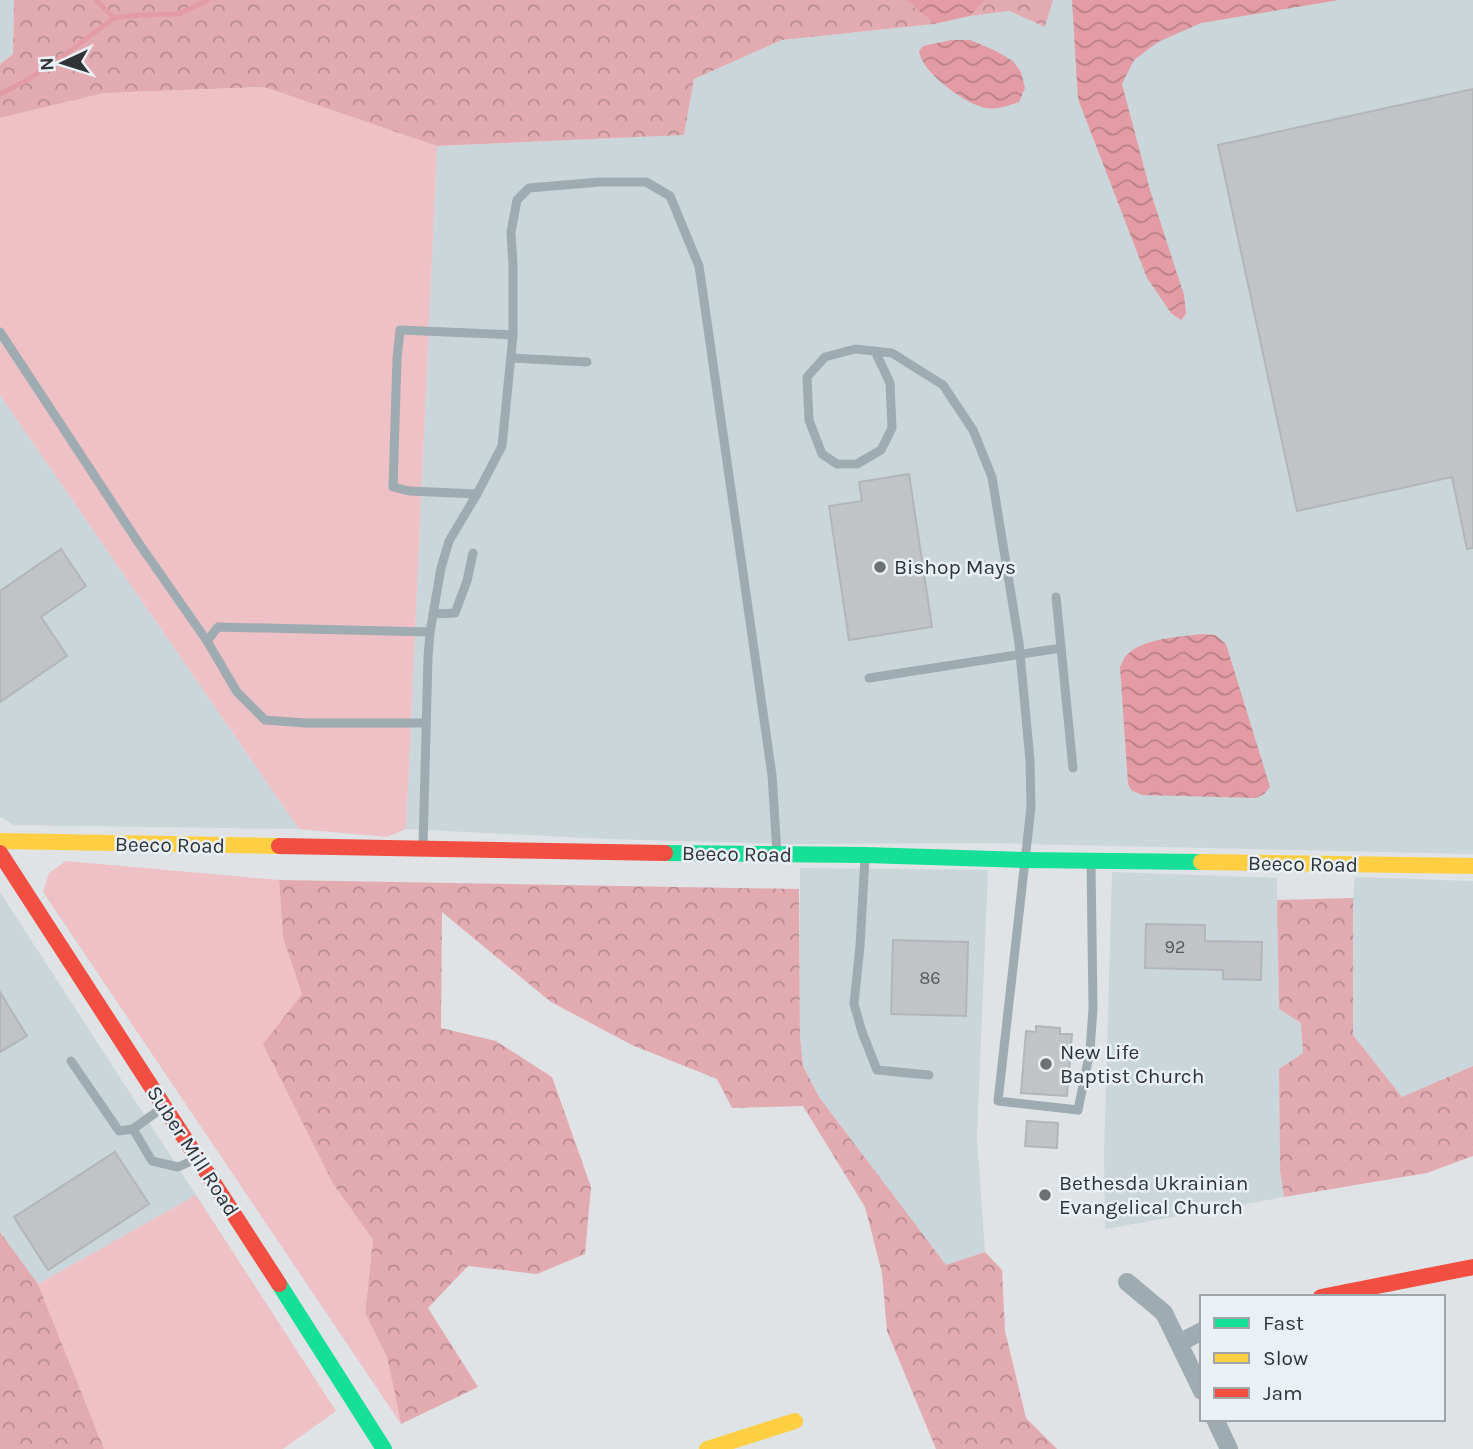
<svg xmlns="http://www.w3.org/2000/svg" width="1473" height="1449" viewBox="0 0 1473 1449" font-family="Karla,sans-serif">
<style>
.built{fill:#cbd6da}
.green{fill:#eec1c6}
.forest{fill:url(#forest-crowns)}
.water{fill:url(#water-waves)}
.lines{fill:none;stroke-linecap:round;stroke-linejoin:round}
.stream{stroke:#e39ca5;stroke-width:5}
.building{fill:#c1c4c6;stroke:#b3b6b8;stroke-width:2}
.lane{stroke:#9eabb1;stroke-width:9}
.street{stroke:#9eabb1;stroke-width:18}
.fast{stroke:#16e098;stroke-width:16}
.slow{stroke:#ffcf43;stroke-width:16}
.jam{stroke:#f24e42;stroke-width:16}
.poi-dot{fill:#6e7173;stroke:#e9f1f6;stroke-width:2.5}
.labels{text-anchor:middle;stroke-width:5;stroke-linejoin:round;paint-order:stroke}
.number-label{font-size:18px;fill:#55585a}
.poi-label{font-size:21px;fill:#313436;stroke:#e9f1f6;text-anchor:start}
.street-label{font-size:21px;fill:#313436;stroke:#e9f1f6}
</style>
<defs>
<pattern id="forest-crowns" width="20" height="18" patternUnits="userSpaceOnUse" patternTransform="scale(1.75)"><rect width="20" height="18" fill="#e2abb2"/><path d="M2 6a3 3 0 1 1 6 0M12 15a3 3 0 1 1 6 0" fill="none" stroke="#b88c92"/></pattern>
<pattern id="water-waves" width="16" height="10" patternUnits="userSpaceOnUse" patternTransform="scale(1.75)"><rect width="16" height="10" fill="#e39ca5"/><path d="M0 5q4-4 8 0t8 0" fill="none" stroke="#b98087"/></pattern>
</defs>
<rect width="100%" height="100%" fill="#dfe3e5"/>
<!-- built -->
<g class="built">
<polygon points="0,0 14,0 13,54 0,64"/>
<polygon points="1053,0 1473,0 1473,854 983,843 796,844 606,839 406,829 437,146 684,135 694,79 782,40 934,24 970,16 1009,11 1045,27"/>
<polygon points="0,395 299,829 14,825 0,817"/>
<polygon points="800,868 988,870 977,1138 985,1252 946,1266 819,1097 803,1066 800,1035"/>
<polygon points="1112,872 1277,878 1279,1009 1301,1022 1303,1053 1279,1070 1280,1171 1284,1197 1105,1229 1104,1154"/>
<polygon points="1355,877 1473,881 1473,1066 1402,1097 1353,1035 1353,898"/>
<polygon points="0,892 196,1195 38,1284 0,1232"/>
</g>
<!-- green -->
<g class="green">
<polygon points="264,87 437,146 406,829 387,837 299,829 0,395 0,118 104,93"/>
<polygon points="66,861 279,880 283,938 302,994 334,1185 373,1240 365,1313 387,1357 401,1424 43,892 49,873"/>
<polygon points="196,1195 336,1411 283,1449 104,1449 38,1284"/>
</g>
<!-- forest -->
<g class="forest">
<polygon points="14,0 906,0 934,24 782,40 694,79 684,135 437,146 264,87 104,93 0,118 0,64 13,54"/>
<polygon points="985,0 1053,0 1045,27 1009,11 970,16"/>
<polygon points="279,880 799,889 800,1035 803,1066 819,1097 946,1265 985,1252 1002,1270 1005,1331 1026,1418 1057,1449 936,1449 887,1331 882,1273 865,1207 803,1106 732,1108 717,1079 632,1045 551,1002 442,912 441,1028 496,1041 552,1077 591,1187 585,1254 537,1274 468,1266 428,1308 478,1387 401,1424 387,1357 365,1313 373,1240 334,1185 263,1044 302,994 283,938"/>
<polygon points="1353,898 1353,1035 1402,1097 1473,1066 1473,1156 1427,1173 1284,1197 1280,1171 1279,1069 1303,1053 1301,1023 1279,1009 1277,900"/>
<polygon points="0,1232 38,1284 104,1449 0,1449"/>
</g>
<!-- water -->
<g class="water">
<polygon points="906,0 985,0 970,16 934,24"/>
<polygon points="1072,0 1339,0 1201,23 1158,42 1134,60 1122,84 1150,190 1184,295 1186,314 1181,320 1171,313 1147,278 1078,99"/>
<path d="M951 40H970L994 50 1013 61 1021 72 1025 88 1019 102C1008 106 998 110 986 108 967 105 932 78 923 62 921 59 920 55 919 51L923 46Z"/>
<path d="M1202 634 1215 635 1226 644 1270 787 1264 794 1256 798 1142 795 1131 790 1128 784 1120 667C1122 664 1123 660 1125 657 1140 638 1180 637 1202 634Z"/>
</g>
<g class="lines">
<!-- stream -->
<g class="stream">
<polyline points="96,0 114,18"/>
<polyline points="0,94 27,80 59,59 114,18 138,15 179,14 208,0"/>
</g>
</g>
<!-- building -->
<g class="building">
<polygon points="1473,89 1473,548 1467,549 1452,477 1297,511 1218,145"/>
<polygon points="909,474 932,627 849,640 829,506 862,501 859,482"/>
<polygon points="61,549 86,586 41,617 67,656 0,702 0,591"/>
<polygon points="1146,924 1205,925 1205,941 1262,942 1261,980 1223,979 1223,970 1145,968"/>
<polygon points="893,940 968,942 966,1016 891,1014"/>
<polygon points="0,992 27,1036 0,1052"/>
<polygon points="1036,1026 1060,1028 1060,1034 1072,1034 1067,1096 1021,1093 1026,1031 1036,1032"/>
<polygon points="1027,1121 1058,1123 1057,1148 1025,1146"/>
<polygon points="115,1152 149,1204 48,1270 14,1217"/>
</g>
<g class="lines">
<!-- lane -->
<g class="lane">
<polyline points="0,332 138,542 207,641 237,692 265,720 305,723 426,723"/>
<polyline points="875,351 890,383 892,428 881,450 857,464 837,464 822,454 809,420 807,377 825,357 855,349 892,353 943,385 973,430 992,477 1019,643 1030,760 1031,807 998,1101 1078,1110 1090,1051 1093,1008 1091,863"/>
<polyline points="511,358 587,362"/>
<polyline points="477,494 409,491 393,487 397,359 400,330 513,335"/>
<polyline points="1056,597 1073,768"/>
<polyline points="433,614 455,613 467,581 473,553"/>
<polyline points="207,641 218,627 430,632"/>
<polyline points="869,678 1061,648"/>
<polyline points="423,846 428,658 430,632 441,568 449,541 477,494 502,446 513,335 513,265 511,232 517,200 529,188 600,182 646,182 670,196 699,266 772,775 777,854"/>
<polyline points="865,857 860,946 854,1004 862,1032 877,1070 929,1075"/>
<polyline points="71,1061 119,1131 133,1129"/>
<polyline points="162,1108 133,1129 152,1161 178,1167 196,1159"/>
</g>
<!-- street -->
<g class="street">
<polyline points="1127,1282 1164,1313 1202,1391"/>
<polyline points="1179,1343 1202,1331"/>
<polyline points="1215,1419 1229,1449"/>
</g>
<!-- fast -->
<g class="fast">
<polyline points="665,853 865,855 1026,860 1201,862"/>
<polyline points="279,1284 384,1449"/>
</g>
<!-- slow -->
<g class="slow">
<polyline points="0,841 279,846"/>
<polyline points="1201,862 1473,866"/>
<polyline points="707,1449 795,1421"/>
</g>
<!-- jam -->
<g class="jam">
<polyline points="279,846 665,853"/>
<polyline points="0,853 279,1284"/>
<polyline points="1321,1297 1473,1267"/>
</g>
</g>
<!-- markers -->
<g class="poi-dot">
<circle cx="880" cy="567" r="7"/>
<circle cx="1046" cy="1064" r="7"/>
<circle cx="1045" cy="1195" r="7"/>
</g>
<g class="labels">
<!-- number labels -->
<g class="number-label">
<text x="1175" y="953">92</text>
<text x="930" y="984">86</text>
</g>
<!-- poi labels -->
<g class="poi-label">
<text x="894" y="574">Bishop Mays</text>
<text x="1060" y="1059">New Life<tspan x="1060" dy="24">Baptist Church</tspan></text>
<text x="1059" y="1190">Bethesda Ukrainian<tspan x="1059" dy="24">Evangelical Church</tspan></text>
</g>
<!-- street labels -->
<g class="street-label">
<text transform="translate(170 845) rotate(1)" y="7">Beeco Road</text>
<text transform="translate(737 854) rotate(1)" y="7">Beeco Road</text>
<text transform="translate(1303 864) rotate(1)" y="7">Beeco Road</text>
<text transform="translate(193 1151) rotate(57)" y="7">Suber Mill Road</text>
</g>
</g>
<!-- legend -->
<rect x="1200" y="1295" width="245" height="126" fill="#e9f1f6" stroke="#9fa5a9" stroke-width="2"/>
<rect x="1214" y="1318" width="35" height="10" fill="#16e098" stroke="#9fa5a9" stroke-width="2"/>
<text x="1263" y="1330" font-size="21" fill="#313436">Fast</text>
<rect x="1214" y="1353" width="35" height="10" fill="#ffcf43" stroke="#9fa5a9" stroke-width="2"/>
<text x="1263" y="1365" font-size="21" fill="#313436">Slow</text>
<rect x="1214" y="1388" width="35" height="10" fill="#f24e42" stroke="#9fa5a9" stroke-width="2"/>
<text x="1263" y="1400" font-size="21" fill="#313436">Jam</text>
<!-- north arrow -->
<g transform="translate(63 63) rotate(266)" stroke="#e9f1f6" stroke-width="5" paint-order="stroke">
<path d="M0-5L12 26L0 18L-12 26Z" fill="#313436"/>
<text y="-10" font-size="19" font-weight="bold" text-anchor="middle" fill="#313436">N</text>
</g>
</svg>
